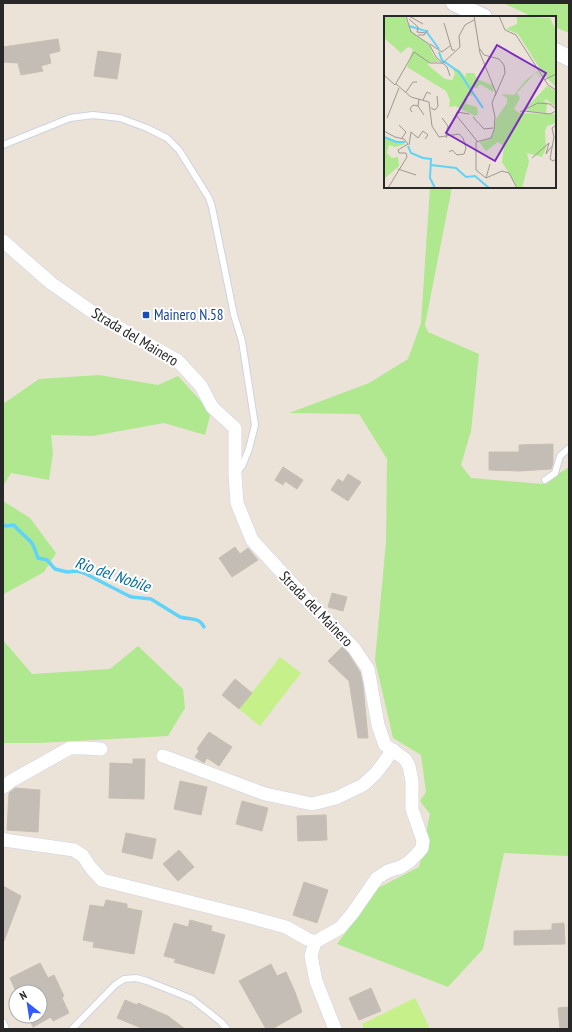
<svg xmlns="http://www.w3.org/2000/svg" width="572" height="1032" viewBox="0 0 572 1032" font-family="'PT Sans Narrow',sans-serif">
<style>
.green{fill:#afe88f}
.pitch{fill:#c6f08a}
.lines{fill:none;stroke-linecap:round;stroke-linejoin:round}
.stream{stroke:#61d2f8;stroke-width:3.5}
.building{fill:#c3bdb5;stroke:#c7bfb2}
.service-casing{stroke:#cdd2e3;stroke-width:8}
.minor-casing{stroke:#cdd2e3;stroke-width:14}
.tertiary-casing{stroke:#cdd2e3;stroke-width:18}
.service{stroke:#fff;stroke-width:6}
.minor{stroke:#fff;stroke-width:13}
.tertiary{stroke:#fff;stroke-width:16}
.transit-dot{fill:#1a4fb4;stroke:#fff;stroke-width:1.5}
.labels{text-anchor:middle;stroke-width:4;stroke-linejoin:round;paint-order:stroke}
.transit-label{font-size:15px;fill:#164399;stroke:#fff;text-anchor:start}
.street-label{font-size:15px;fill:#282828;stroke:#fff}
.water-label{font-size:16px;font-style:italic;fill:#036da1;stroke:#fff}
.inset-river{fill:none;stroke:#61d2f8;stroke-width:2}
.inset-road{fill:none;stroke:#9e9892;stroke-width:1}
.view{fill:#7b2cbf;fill-opacity:0.15;stroke:#7b2cbf;stroke-width:2}
.inset-edge{fill:none;stroke:#282828;stroke-width:2}
</style>
<rect width="100%" height="100%" fill="#ece3d8"/>
<!-- green -->
<g class="green">
<polygon points="503,3 569,3 569,33 555,27 555,17 533,17"/>
<polygon points="430,187 452,187 425,325 428,332 479,354 471,431 461,465 471,478 543,484 569,467 569,856 504,853 483,949 448,987 337,944 378,888 419,867 430,814 420,801 426,792 421,755 393,738 375,660 386,542 387,459 359,414 289,413 369,383 408,359 421,323"/>
<polygon points="99,375 158,385 178,376 211,412 205,435 164,423 93,436 51,435 53,453 49,480 11,473 3,486 3,404 39,379"/>
<polygon points="3,501 30,518 56,553 44,572 4,594 3,633"/>
<polygon points="3,640 32,674 110,669 138,646 183,689 185,708 168,736 38,743 3,743"/>
</g>
<!-- pitch -->
<g class="pitch">
<polygon points="280,657 301,673 260,726 239,709"/>
<polygon points="415,998 430,1029 364,1029 362,1024"/>
</g>
<g class="lines">
<!-- stream -->
<path class="stream" d="M3 525 6 526 14 525C18 531 31 540 33 545 35 549 36 553 38 558L47 560 55 569 67 572 77 571 84 573 129 596 132 597 151 599 180 617C190 620 200 617 204 627"/>
</g>
<!-- building -->
<g class="building">
<polygon points="58,39 60,51 49,54 51,63 41,66 43,71 21,75 18,63 3,62 3,47"/>
<polygon points="98,51 121,54 117,79 94,76"/>
<polygon points="553,444 553,463 551,469 520,471 489,470 489,452 519,452 519,445"/>
<polygon points="283,467 303,480 297,489 285,481 283,485 275,480"/>
<polygon points="348,474 361,482 348,501 331,490 338,479 343,482"/>
<polygon points="235,547 240,554 248,548 258,560 232,577 219,558"/>
<polygon points="332,593 347,597 343,611 328,607"/>
<polygon points="342,647 348,653 360,672 363,685 368,738 358,738 349,681 328,661"/>
<polygon points="235,679 252,693 239,709 222,695"/>
<polygon points="209,732 232,747 219,766 207,758 204,763 195,757 199,751 197,749"/>
<polygon points="133,759 145,759 144,799 109,798 110,763 133,764"/>
<polygon points="180,781 207,787 201,815 174,809"/>
<polygon points="15,788 40,790 38,832 7,830 9,793"/>
<polygon points="242,801 268,808 262,831 236,824"/>
<polygon points="326,815 327,840 298,841 297,816"/>
<polygon points="126,833 156,839 152,859 122,852"/>
<polygon points="179,850 194,867 178,881 163,864"/>
<polygon points="304,882 328,890 317,923 293,915"/>
<polygon points="3,886 21,896 4,941 3,941"/>
<polygon points="106,900 127,904 127,908 142,911 134,954 93,947 94,942 83,940 90,905 104,907"/>
<polygon points="190,920 212,926 211,931 225,935 214,974 174,962 176,959 164,956 174,923 188,927"/>
<polygon points="564,923 565,944 514,945 514,931 552,930 552,924"/>
<polygon points="40,963 48,978 54,975 64,996 62,998 69,1013 53,1021 51,1017 33,1027 28,1016 40,1016 40,992 16,992 10,978"/>
<polygon points="271,964 277,976 286,972 295,992 302,1012 272,1029 266,1029 239,981"/>
<polygon points="371,988 381,1011 359,1020 349,998"/>
<polygon points="125,1000 137,1005 138,1003 168,1016 185,1029 144,1029 117,1018"/>
<polygon points="569,1007 569,1029 560,1029 558,1008"/>
</g>
<g class="lines">
<defs>
<g id="service">
<polyline points="3,145 70,118 93,115 120,118 147,128 167,138 179,150 209,198 212,207 234,315 242,341 255,425 249,449 242,466 237,472"/>
<polyline points="545,480 555,473 560,456 569,448"/>
<polyline points="3,1022 6,1029"/>
<polyline points="72,1029 115,985 124,979 136,978 147,981 175,992 192,999 221,1022 227,1029"/>
</g>
<g id="minor">
<polyline points="3,241 51,283 98,316 178,361 201,386 212,407 235,428 235,475 237,503 252,540 306,599 354,648 368,669 378,725 385,745 405,759 409,766 412,781 412,809 423,841 422,848 417,854 409,862 401,867 388,871 377,878 352,914 340,928 315,942 311,956 316,981 335,1029"/>
<polyline points="163,756 265,794 312,804 336,798 363,785 376,773 393,750"/>
<polyline points="3,787 11,781 70,748 85,748 101,749"/>
<polyline points="3,839 4,840 74,850 83,856 91,868 102,880 242,915 286,927 307,939 315,942"/>
</g>
<g id="tertiary">
<polyline points="454,3 484,17"/>
<polyline points="555,51 569,58"/>
</g>
</defs>
<!-- service casing -->
<use href="#service" class="service-casing"/>
<!-- minor casing -->
<use href="#minor" class="minor-casing"/>
<!-- tertiary casing -->
<use href="#tertiary" class="tertiary-casing"/>
<!-- service -->
<use href="#service" class="service"/>
<!-- minor -->
<use href="#minor" class="minor"/>
<!-- tertiary -->
<use href="#tertiary" class="tertiary"/>
</g>
<!-- markers -->
<rect class="transit-dot" x="142" y="311" width="8" height="8" rx="2"/>
<g class="labels">
<!-- transit labels -->
<g class="transit-label">
<text x="154" y="320">Mainero N.58</text>
</g>
<!-- street labels -->
<g class="street-label">
<text transform="translate(135 337) rotate(31)" y="5">Strada del Mainero</text>
<text transform="translate(316 609) rotate(46)" y="5">Strada del Mainero</text>
</g>
<!-- water labels -->
<g class="water-label">
<text transform="translate(113 574) rotate(19)" y="6">Rio del Nobile</text>
</g>
</g>
<!-- overview -->
<g transform="translate(384 16)">
<rect width="172" height="172" fill="#ece3d8"/>
<path d="M0 0H21L26 14 45 29 49 39 56 46H45L44 49 61 63 68 64 71 58 69 53H74L82 61V57H90L93 63 110 70 109 76 96 68 93 72 88 71 90 79 84 80 82 88 93 91 94 98 91 100 71 90 65 91 66 84 62 75 23 51 29 33 24 31 17 37 0 22ZM133 0 166 2 172 14V71L160 59 134 18 122 13 133 8ZM153 55 158 64 152 56 133 77 136 82 130 93 135 97 171 98 172 107 163 110 161 115 162 132 158 141 143 137 145 146 138 172H134L118 146 120 130 114 126 102 135 95 126 106 123 109 119 112 103 123 87V82L117 78 130 79 141 65ZM163 70 172 75V88L170 90 162 83 160 85 164 87H154L140 94ZM154 87 163 88 162 97 141 95ZM0 120 22 128 11 131 5 129 3 137 8 142 14 141 15 150 0 163Z" fill="#afe88f"/>
<path class="inset-river" d="M25 10 42 15 55 33M55 36 58 44 75 56 99 92M0 121 12 126H21M24 130 27 137 39 142 47 143 46 162 51 172M47 149 72 152 82 161 91 160 105 172"/>
<path class="inset-road" d="M22 0 27 16 45 28 52 41 63 51 66 60M25 0 39 8M90 0 96 37 112 77 108 87 111 101 110 114 107 122 92 126V154L102 162 118 155 125 157 133 172M115 0 121 14 132 19 164 69 172 74M25 3 34 11 33 16 42 17M60 7 68 34H71M34 19H40L44 14M46 28 58 36 67 29M96 33 100 39 115 43 120 49 121 57 111 80M0 59 11 69 30 36 46 47H59L76 31 75 20 81 9 90 4M160 64 172 58M12 68 27 81 45 86 48 110 55 121 75 118 79 122 82 132 80 138 73 139 68 134 65 136M22 76 29 66H33M35 83 34 90 40 99M39 84 43 76 47 78M47 92 51 94 54 90 53 80M140 95 166 98 172 95M28 96 26 93 29 89 34 90M136 96 154 87 166 88 172 93M85 98 73 96 72 99 93 125M89 101 100 113 109 112M3 102 15 72M58 102 64 110 62 122M15 109 22 116 18 122M172 109 168 112 170 121 166 143 169 145 172 143M0 115 11 121 20 123 24 128 14 134 15 137H22L23 141 4 172M165 127 162 138 168 130M25 129 27 116 34 122 39 115 44 119 41 123M148 142 165 127M14 153 32 159M102 162 106 148"/>
<path class="view" d="M113 29 162 57 111 145 62 117Z"/>
<rect width="172" height="172" class="inset-edge"/>
</g>
<!-- border -->
<rect width="572" height="1032" fill="none" stroke="#282828" stroke-width="8"/>
<!-- north arrow -->
<g transform="translate(28 1004) rotate(330)"><circle r="19" fill="#ffffff" stroke="#a9a9a9"/>
<path d="M0-3L7 15L0 10L-7 15Z" fill="#325bff"/>
<text y="-6" font-size="11" font-weight="bold" text-anchor="middle" fill="#282828">N</text>
</g>
</svg>
